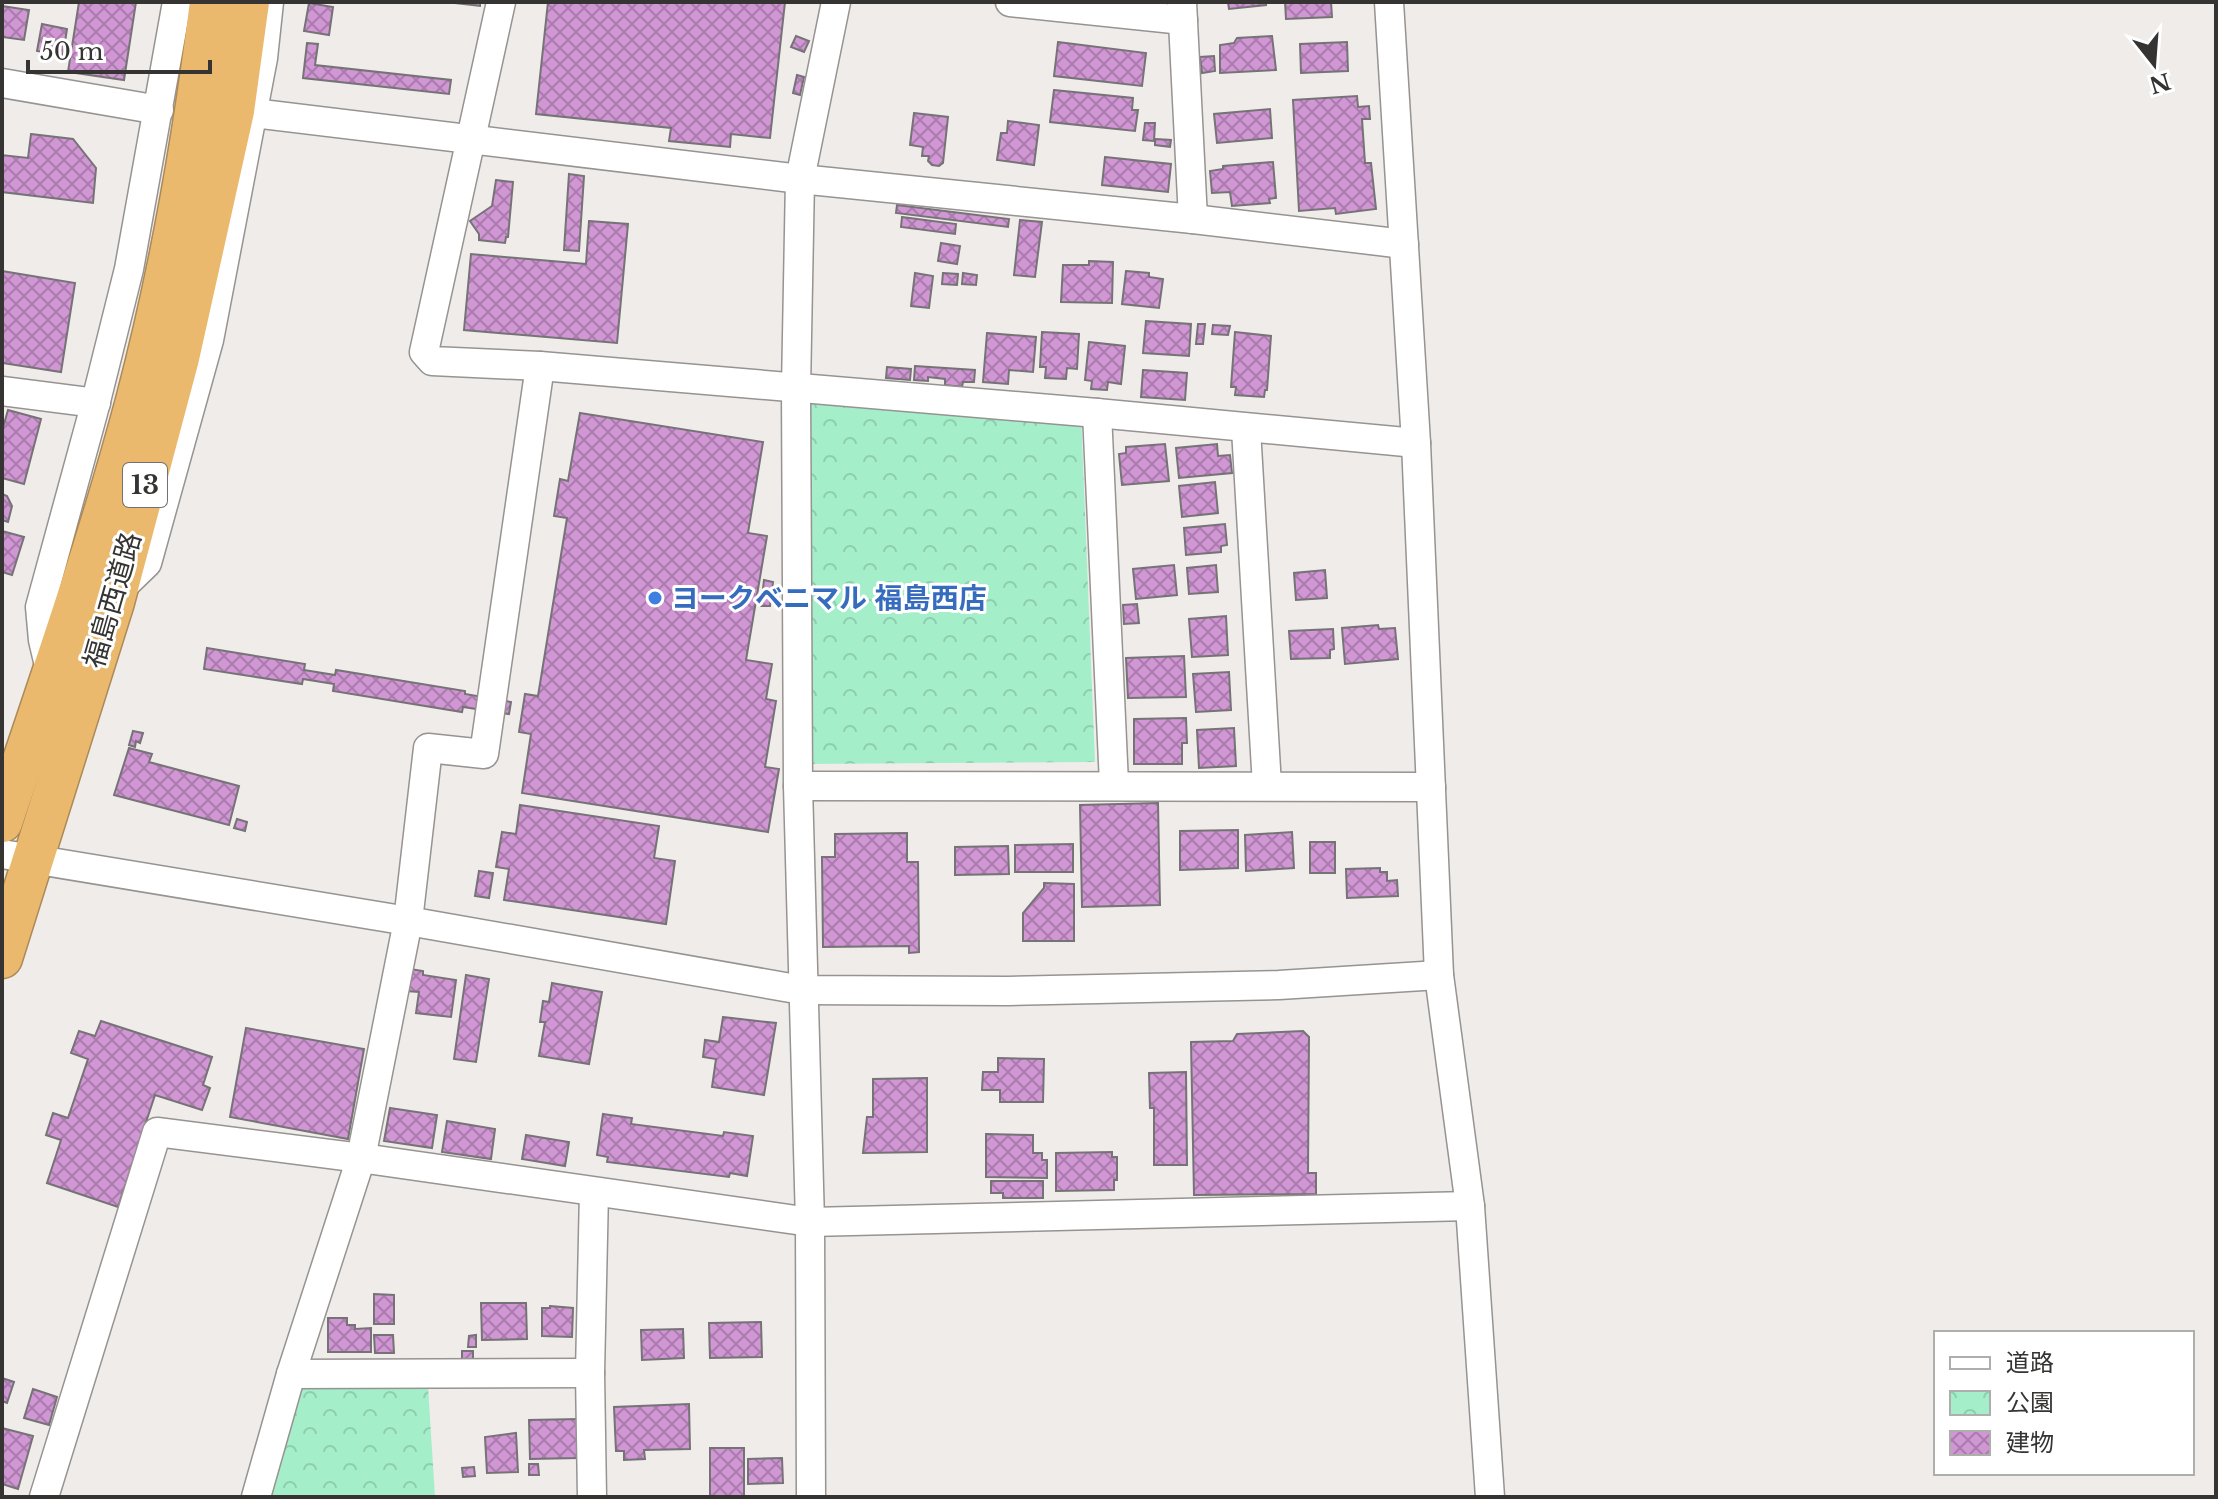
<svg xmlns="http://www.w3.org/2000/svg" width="2218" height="1499" viewBox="0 0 2218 1499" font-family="'Libre Baskerville','Noto Sans JP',serif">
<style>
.park{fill:url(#park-crowns)}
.building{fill:url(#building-cross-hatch);stroke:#757375;stroke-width:2}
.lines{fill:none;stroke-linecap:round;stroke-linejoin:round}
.minor-casing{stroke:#969391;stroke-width:31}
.highway-casing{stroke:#ab8a59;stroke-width:43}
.minor{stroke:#fff;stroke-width:28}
.highway{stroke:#ebb96d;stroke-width:40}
.shop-dot{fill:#3f7fe0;stroke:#fff;stroke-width:3}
.labels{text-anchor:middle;stroke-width:6;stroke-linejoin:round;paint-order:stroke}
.shield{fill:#fff;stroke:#727170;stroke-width:2}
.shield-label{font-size:26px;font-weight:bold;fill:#353433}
.shop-label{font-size:28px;font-weight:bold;fill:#366cbe;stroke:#fff;text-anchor:start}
.street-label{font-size:28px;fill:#353433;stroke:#fff}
</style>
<defs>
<pattern id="park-crowns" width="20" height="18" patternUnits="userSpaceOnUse" patternTransform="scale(2)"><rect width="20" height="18" fill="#a4efca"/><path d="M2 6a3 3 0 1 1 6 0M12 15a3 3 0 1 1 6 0" fill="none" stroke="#8eceae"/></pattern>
<pattern id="building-cross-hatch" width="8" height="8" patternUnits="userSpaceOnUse" patternTransform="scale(2)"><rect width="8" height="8" fill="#d196d4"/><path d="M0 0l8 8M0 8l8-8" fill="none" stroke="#aa7bad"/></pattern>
</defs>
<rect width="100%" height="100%" fill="#efecea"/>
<!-- park -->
<g class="park">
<polygon points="799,393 1081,414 1095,762 805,764"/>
<polygon points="300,1385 428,1386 435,1497 266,1497"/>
</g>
<!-- building -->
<g class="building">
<polygon points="79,2 136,2 124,80 68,72"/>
<polygon points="446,2 480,2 480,6"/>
<polygon points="548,2 785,2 770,138 731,134 730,147 669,141 671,128 536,114"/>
<polygon points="1228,2 1266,2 1266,5 1229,9"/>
<polygon points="1285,2 1331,2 1332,17 1286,19"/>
<polygon points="309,3 333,7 329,35 304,31"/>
<polygon points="2,6 29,10 24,40 2,37"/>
<polygon points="42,24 67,29 63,55 37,51"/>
<polygon points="796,36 809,41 804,52 791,47"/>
<polygon points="1272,36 1276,70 1220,73 1220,45 1234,43 1237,38"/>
<polygon points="1058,42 1146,53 1142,86 1054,76"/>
<polygon points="1347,42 1348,71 1301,73 1300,44"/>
<polygon points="307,43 318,44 315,65 451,80 449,94 303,78"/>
<polygon points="1214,56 1215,71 1202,73 1200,57"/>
<polygon points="797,75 804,77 800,95 793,93"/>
<polygon points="1054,90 1133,98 1132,110 1138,110 1135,131 1050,122"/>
<polygon points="1357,96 1358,107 1369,106 1370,119 1362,119 1365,163 1371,163 1376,209 1336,214 1335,208 1299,211 1293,100"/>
<polygon points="1270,109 1272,138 1217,143 1214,114"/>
<polygon points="914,113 948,117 943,163 939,166 932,165 928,161 929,156 922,156 923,147 910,145"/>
<polygon points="1008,121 1039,125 1034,165 997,160 1001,133 1007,133"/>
<polygon points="1145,123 1155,123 1154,141 1143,140"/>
<polygon points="31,134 73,139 96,168 93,203 2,192 2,155 28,158"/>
<polygon points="1155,139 1171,140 1170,147 1155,145"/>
<polygon points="1105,157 1171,164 1168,192 1102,185"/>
<polygon points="1273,162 1276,198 1269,199 1270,203 1232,206 1230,192 1212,193 1210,171 1223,169 1223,166"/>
<polygon points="569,174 584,176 579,251 564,250"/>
<polygon points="496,180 513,182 508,237 506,237 505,243 479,240 479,234 470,221 492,206"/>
<polygon points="897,205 1009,219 1008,227 896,213"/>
<polygon points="902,217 956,224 955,234 901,227"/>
<polygon points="1020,220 1042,222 1035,277 1014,275"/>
<polygon points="589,221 628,224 617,343 464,330 471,254 586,264"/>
<polygon points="941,243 960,246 957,264 938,261"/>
<polygon points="1089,261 1113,262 1112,303 1061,302 1063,265 1089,265"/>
<polygon points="2,271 75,283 61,372 2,363"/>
<polygon points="1126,271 1149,273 1149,277 1163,279 1159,308 1122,304"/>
<polygon points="915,273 933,276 929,308 911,306"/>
<polygon points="943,273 958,274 957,285 942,284"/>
<polygon points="963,273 977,275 976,285 962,284"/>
<polygon points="1146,321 1191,324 1189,356 1143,353"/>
<polygon points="1198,324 1205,324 1203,344 1196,344"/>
<polygon points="1213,325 1230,326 1228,335 1212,334"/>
<polygon points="1042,332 1079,334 1077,369 1067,368 1066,379 1045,378 1046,367 1040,367"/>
<polygon points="1235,332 1271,336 1267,390 1265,390 1264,397 1235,395 1236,387 1231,387"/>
<polygon points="987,333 1036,337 1033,372 1009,370 1008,384 983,382"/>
<polygon points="1089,342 1125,346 1121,384 1108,382 1107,390 1091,389 1092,381 1085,380"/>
<polygon points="915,366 975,370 974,382 963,382 962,387 945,385 945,379 928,377 928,381 914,380"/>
<polygon points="887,367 911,369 910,380 886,378"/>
<polygon points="1143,370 1187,373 1185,400 1141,397"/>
<polygon points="8,410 41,419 24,484 2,478 2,431"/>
<polygon points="580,413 763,442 748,533 767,536 746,660 772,664 766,699 776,701 765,767 779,769 768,832 522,793 531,734 519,732 525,694 538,696 567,518 554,516 560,479 568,481"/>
<polygon points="1165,444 1169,481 1122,485 1119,454 1126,453 1126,447"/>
<polygon points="1217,444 1218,456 1230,455 1232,473 1179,478 1176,448"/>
<polygon points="1215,482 1218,513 1182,517 1179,486"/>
<polygon points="2,494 7,496 12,506 8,522 2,520"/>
<polygon points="1225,524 1227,545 1221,546 1221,552 1186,555 1184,528"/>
<polygon points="2,531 24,537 12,575 2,572"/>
<polygon points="1174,565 1177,595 1136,599 1133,569"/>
<polygon points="1216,565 1218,592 1189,594 1187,568"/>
<polygon points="1325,570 1327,598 1296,600 1294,573"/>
<polygon points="764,580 773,582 770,606 761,606"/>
<polygon points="1137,604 1139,623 1124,624 1123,605"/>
<polygon points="1226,616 1228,655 1192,657 1189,619"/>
<polygon points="1378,625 1379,629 1395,628 1398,659 1345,664 1342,628"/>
<polygon points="1333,629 1334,649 1330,650 1330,658 1291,659 1289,631"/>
<polygon points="207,648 305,664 304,670 335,675 336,670 465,691 465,694 511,702 509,714 463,707 462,712 333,691 334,684 303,679 302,684 204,669"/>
<polygon points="1184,656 1186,697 1128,698 1126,658"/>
<polygon points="1229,672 1231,710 1196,712 1193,674"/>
<polygon points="1186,718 1187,743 1182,743 1182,764 1134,764 1134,719"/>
<polygon points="1234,728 1236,766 1199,768 1197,730"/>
<polygon points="133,731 143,733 140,743 136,741 135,747 129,745"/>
<polygon points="129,748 152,754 149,762 239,786 229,825 114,795"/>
<polygon points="1158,803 1160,905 1082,907 1080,805"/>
<polygon points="520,805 659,826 654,858 675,861 666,924 504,900 509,869 496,867 502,832 516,834"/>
<polygon points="237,819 247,822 245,831 234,828"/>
<polygon points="1238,830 1238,868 1180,870 1180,831"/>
<polygon points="1292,832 1294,868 1246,871 1245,835"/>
<polygon points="907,833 907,862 918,862 919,952 909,953 909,946 823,947 822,857 835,857 835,834"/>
<rect x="1310" y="842" width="25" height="31"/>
<polygon points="1073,844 1073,872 1015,872 1015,845"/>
<polygon points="1008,846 1009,874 955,875 955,847"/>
<polygon points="1380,868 1380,872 1387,872 1387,881 1397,880 1398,896 1347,898 1346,869"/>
<polygon points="479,871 493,873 489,898 475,896"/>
<polygon points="1044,883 1074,884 1074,941 1023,941 1023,913 1044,888"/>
<polygon points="410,969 423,971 423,975 456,980 451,1017 416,1013 419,992 407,991"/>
<polygon points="466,975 489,979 476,1062 454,1059"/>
<polygon points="552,983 602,992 589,1064 539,1056 545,1022 540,1022 543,1001 549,1002"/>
<polygon points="723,1017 776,1023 764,1095 712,1087 716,1059 703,1057 705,1040 719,1042"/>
<polygon points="101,1021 212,1057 203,1085 210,1088 202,1110 155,1095 118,1207 47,1183 61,1140 46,1135 53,1113 68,1118 88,1059 71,1053 79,1031 95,1036"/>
<polygon points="246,1028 364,1049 348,1139 230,1117"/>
<polygon points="1303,1031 1309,1037 1308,1173 1316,1173 1316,1194 1194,1195 1191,1042 1233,1041 1237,1034"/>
<polygon points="998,1058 1044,1059 1043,1102 1000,1102 1000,1090 982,1090 983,1072 998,1072"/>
<polygon points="1186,1072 1187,1165 1154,1165 1154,1108 1150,1108 1149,1073"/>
<polygon points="927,1078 927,1152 863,1153 867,1117 873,1117 873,1079"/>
<polygon points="390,1108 437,1115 432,1148 384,1141"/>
<polygon points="603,1114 632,1118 631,1124 723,1136 724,1132 753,1136 747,1176 730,1173 729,1177 607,1162 608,1157 597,1155"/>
<polygon points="447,1121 495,1129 491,1159 442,1152"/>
<polygon points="986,1134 1033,1135 1033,1153 1042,1153 1042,1160 1047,1160 1047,1178 986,1177"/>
<polygon points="526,1135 569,1142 565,1166 522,1159"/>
<polygon points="1112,1152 1112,1157 1117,1157 1117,1180 1114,1180 1114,1190 1056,1191 1056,1153"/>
<polygon points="991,1181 1043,1181 1043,1198 1003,1198 1003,1193 991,1193"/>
<polygon points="374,1294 394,1295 394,1324 374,1324"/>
<polygon points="481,1303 526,1303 527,1339 482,1340"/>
<polygon points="550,1306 573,1308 572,1337 542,1336 542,1308 550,1308"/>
<polygon points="328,1318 347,1318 347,1325 355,1325 355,1329 371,1328 371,1352 328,1352"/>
<polygon points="761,1322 762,1357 710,1358 709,1323"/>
<polygon points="683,1329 684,1358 642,1360 641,1330"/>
<polygon points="374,1335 393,1335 394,1353 375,1353"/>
<polygon points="476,1335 476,1347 468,1347 469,1336"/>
<rect x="462" y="1351" width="11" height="8"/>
<polygon points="2,1378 14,1382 7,1403 2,1401"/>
<polygon points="33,1389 57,1397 49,1425 24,1418"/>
<polygon points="689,1404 690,1449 644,1450 645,1459 624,1460 624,1451 616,1451 614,1407"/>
<polygon points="579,1419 579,1458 530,1459 529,1420"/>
<polygon points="2,1428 33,1436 18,1489 2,1484"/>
<polygon points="516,1433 518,1472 487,1473 485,1437"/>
<rect x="710" y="1448" width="34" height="49"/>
<polygon points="782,1458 783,1483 748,1484 748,1459"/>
<polygon points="529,1464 538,1464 539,1475 529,1475"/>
<polygon points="474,1467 475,1476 463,1477 462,1468"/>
</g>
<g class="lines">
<defs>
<g id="minor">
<polyline points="501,2 424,352 432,361 540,366 1097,413 1416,443"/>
<polyline points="1010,2 1183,20"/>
<polyline points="1182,2 1193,219"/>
<polyline points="1389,2 1416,443 1439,975 1470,1206 1490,1497"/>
<polyline points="2,83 159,110"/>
<polyline points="253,113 800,179 1193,219 1404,244"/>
<polyline points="2,391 96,403"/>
<polyline points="1097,413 1114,784"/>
<polyline points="1246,429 1267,786"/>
<polyline points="118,591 147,563 209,340 263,58 269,2"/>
<polyline points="51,674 43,640 40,607 93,413 129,269 177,2"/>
<polyline points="798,786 1431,787"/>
<polyline points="2,854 408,921 802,990 1008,991 1279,985 1439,975"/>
<polyline points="291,1374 590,1373"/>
<polyline points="44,1497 157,1132 361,1158 810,1222 1470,1206"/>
<polyline points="256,1497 291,1374 361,1158 408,921 428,748 484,754 540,366"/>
<polyline points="592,1497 590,1373 594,1192"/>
<polyline points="811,1497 810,1222 798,786 796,389 800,179 836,2"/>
</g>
<g id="highway">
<path d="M2 822C49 683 98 543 136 401 170 272 194 134 210 2"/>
<polyline points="2,958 114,602 179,358 234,111 249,2"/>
</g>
</defs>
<!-- minor casing -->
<use href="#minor" class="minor-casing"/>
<!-- highway casing -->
<use href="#highway" class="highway-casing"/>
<!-- minor -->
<use href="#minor" class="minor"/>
<!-- highway -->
<use href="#highway" class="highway"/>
</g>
<!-- markers -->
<circle class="shop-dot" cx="655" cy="598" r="8"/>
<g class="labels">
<!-- shield labels -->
<rect class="shield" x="123" y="463" width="44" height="44" rx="6"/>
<g class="shield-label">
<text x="145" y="494">13</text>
</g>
<!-- shop labels -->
<g class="shop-label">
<text x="671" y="608">ヨークベニマル 福島西店</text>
</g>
<!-- street labels -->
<g class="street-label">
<text transform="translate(112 600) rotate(-74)" y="10">福島西道路</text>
</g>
</g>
<!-- border -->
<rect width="2218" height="1499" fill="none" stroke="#353433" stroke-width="8"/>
<!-- legend -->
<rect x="1934" y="1331" width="260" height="144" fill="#ffffff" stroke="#aeaead" stroke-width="2"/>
<rect x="1950" y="1357" width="40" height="12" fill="#ffffff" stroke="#aeaead" stroke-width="2"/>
<text x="2006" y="1371" font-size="24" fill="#353433">道路</text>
<rect x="1950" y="1391" width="40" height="24" fill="url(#park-crowns)" stroke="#aeaead" stroke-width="2"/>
<text x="2006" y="1411" font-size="24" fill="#353433">公園</text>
<rect x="1950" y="1431" width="40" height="24" fill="url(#building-cross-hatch)" stroke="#aeaead" stroke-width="2"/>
<text x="2006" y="1451" font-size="24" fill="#353433">建物</text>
<!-- north arrow -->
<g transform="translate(2154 64) rotate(163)" stroke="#ffffff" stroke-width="6" paint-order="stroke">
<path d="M0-6L14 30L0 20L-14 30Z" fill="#353433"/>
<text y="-12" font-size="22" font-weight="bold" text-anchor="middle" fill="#353433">N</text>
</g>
<!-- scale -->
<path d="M28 60v12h182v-12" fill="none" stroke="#353433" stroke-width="4"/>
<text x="40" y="60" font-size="24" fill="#353433" stroke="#ffffff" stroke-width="6" paint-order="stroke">50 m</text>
</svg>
